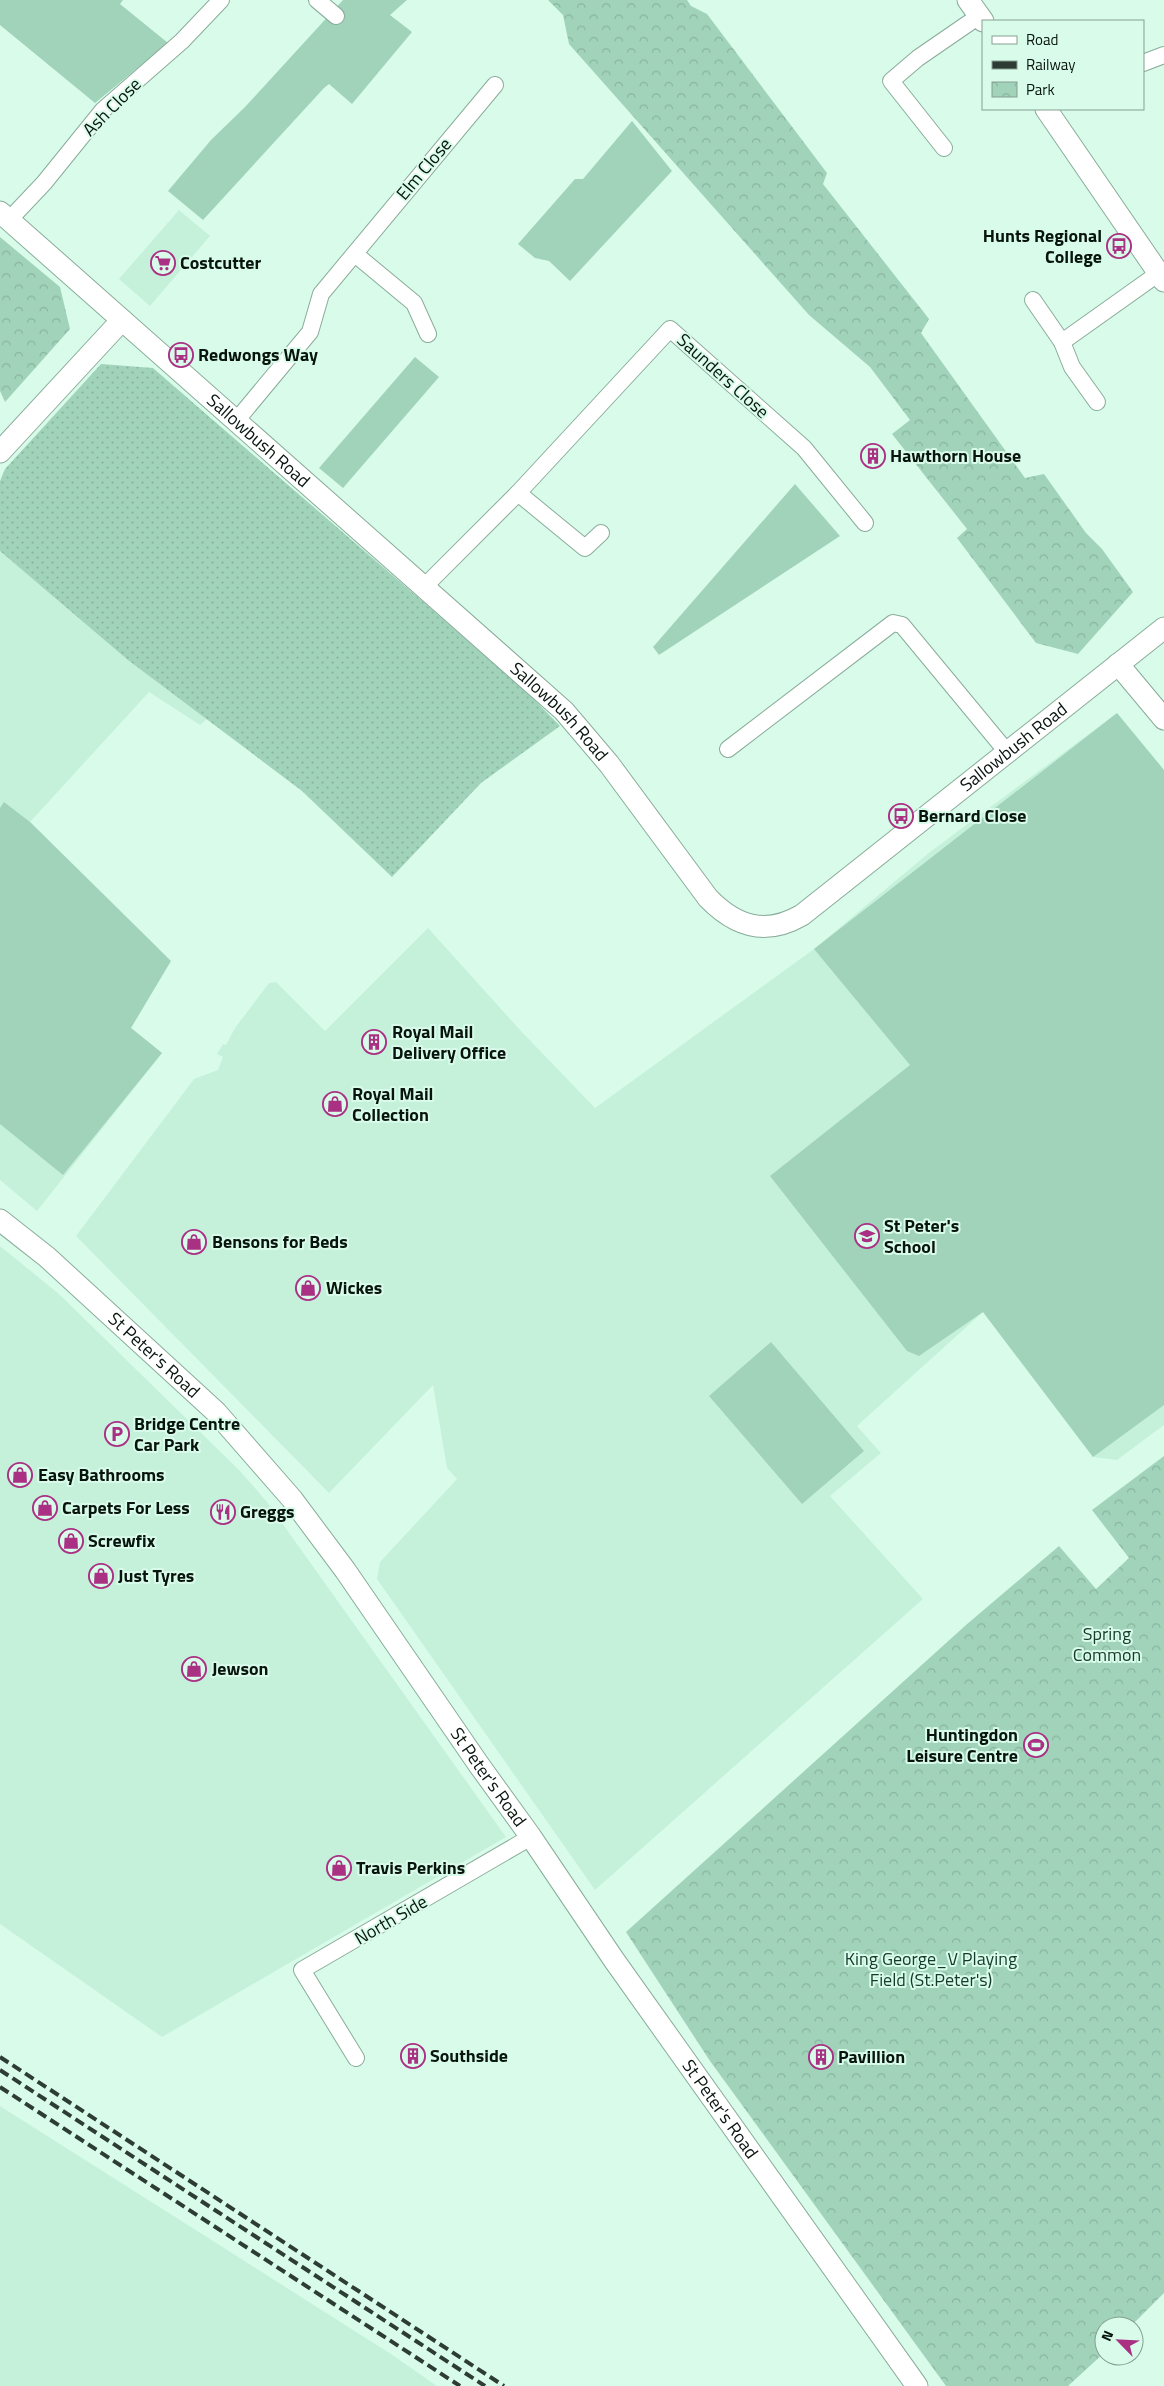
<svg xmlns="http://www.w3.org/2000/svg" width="1164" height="2386" viewBox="0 0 1164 2386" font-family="'Titillium Web',sans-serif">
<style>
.built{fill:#c5f1db}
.grass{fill:#a1d3ba}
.park{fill:url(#park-crowns)}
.garden{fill:url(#garden-dots)}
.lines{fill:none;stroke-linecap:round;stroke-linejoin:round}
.minor-casing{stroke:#8aac9b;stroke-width:18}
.tertiary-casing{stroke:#8aac9b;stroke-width:23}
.minor{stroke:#fff;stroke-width:16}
.tertiary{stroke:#fff;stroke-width:21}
.rail{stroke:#2d3d35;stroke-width:4;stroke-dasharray:10 5;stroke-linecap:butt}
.labels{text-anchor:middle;stroke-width:4;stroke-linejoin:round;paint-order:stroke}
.street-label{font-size:18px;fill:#08140e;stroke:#d9fcea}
.poi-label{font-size:18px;font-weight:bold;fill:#08140e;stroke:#d9fcea;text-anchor:start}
.park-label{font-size:18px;fill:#153a2b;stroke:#d9fcea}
</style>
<defs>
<pattern id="park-crowns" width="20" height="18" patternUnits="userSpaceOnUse" patternTransform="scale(1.25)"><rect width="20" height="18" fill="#a1d3ba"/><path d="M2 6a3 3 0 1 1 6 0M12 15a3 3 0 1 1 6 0" fill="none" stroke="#89b49f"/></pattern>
<pattern id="garden-dots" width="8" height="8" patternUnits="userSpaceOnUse" patternTransform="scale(1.25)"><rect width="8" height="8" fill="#a1d3ba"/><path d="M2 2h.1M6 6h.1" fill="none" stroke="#89b49f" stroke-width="1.8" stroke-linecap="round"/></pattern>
</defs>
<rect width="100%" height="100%" fill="#d9fcea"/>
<!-- built -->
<g class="built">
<polygon points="179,210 210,236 150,306 119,279"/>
<polygon points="0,550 207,719 200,725 149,692 30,822 156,946 107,1008 162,1053 37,1211 0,1180"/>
<polygon points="1117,713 1164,770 1164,1425 1117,1460 1093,1457 983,1312 857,1426 881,1453 830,1496 923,1599 595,1890 377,1579 380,1562 457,1479 447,1468 433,1385 329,1493 76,1236 194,1079 218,1070 223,1057 217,1054 223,1044 226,1045 235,1028 269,983 276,982 325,1031 428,928 520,1030 595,1108 814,949 930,852"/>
<polygon points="0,1246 59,1294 241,1472 267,1502 506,1837 162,2037 0,1924"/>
<polygon points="0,2106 391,2354 437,2386 0,2386"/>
</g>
<!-- grass -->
<g class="grass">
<polygon points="0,0 123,0 120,4 168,43 95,103 0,25"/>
<polygon points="343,0 407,0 390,15 412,32 352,104 329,84 324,88 203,220 168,191 211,140 245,107"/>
<polygon points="632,121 672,171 570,281 549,261 535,258 518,244 575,179 583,179"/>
<polygon points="415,357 439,377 343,488 319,468"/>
<polygon points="795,484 840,536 659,655 653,647"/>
<polygon points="1117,713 1164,770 1164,1405 1093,1457 983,1312 919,1356 907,1351 770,1176 910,1065 814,949"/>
<polygon points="4,802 30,822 171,961 131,1028 162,1053 63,1175 0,1124 0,808"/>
<polygon points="771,1342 864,1451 802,1504 709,1396"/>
</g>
<!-- park -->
<g class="park">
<polygon points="548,0 687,0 691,6 707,14 827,173 823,184 929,319 921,333 1025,478 1044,474 1086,533 1102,549 1133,592 1078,654 1036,643 957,538 967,529 892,434 910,420 870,367 809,315 569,44 563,15"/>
<polygon points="0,237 60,287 70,329 5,402 0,391"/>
<polygon points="1164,1456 1164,2293 1131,2326 1104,2326 1104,2353 1068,2386 946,2386 710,2061 626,1932 966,1625 1059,1546 1096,1589 1129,1558 1092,1510"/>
</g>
<!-- garden -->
<polygon class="garden" points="101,364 153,368 525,690 560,726 481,783 392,877 302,791 128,660 0,551 0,481 5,469"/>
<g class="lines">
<defs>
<g id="minor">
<polyline points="317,0 336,16"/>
<polyline points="1143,63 1164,55"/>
<polyline points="944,148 891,81 918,58 979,16"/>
<polyline points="9,220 44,183 103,110 182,41 221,0"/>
<polyline points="355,254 414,303 428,334"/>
<polyline points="1033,300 1062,342 1072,367 1097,402"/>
<polyline points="1062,342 1159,273"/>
<polyline points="236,421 310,332 321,294 495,85"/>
<polyline points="518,493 585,548 601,533"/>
<polyline points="424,587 518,493 670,329 804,448 865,523"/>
<polyline points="728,749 893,623 902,625 1007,752"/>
<polyline points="356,2058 302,1970 531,1837"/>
</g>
<g id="tertiary">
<polyline points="968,0 983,21"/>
<polyline points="1046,109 1164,281"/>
<path id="s1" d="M0 212 564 711 609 764 708 898C736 927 766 936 802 915L1164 628"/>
<polyline points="0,452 122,320"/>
<polyline points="1118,664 1164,719"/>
<path id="s2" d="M0 1220 47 1257 216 1412 292 1499 345 1570 479 1765 531 1837 614 1960 917 2386"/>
</g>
</defs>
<!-- minor casing -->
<use href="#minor" class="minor-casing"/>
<!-- tertiary casing -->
<use href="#tertiary" class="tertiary-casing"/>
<!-- minor -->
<use href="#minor" class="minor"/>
<!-- tertiary -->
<use href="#tertiary" class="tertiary"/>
<!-- rail -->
<g class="rail">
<polyline points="0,2057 504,2386"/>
<polyline points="0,2070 485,2386"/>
<polyline points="0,2087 460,2386"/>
</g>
</g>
<!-- icons -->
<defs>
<symbol id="bus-ring" viewBox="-11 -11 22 22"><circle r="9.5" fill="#d9fcea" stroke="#aa3084" stroke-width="1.5"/><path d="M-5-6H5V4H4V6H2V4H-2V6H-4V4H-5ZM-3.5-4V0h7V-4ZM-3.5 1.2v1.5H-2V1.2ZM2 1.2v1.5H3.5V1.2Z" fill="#aa3084"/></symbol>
<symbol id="supermarket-ring" viewBox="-11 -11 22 22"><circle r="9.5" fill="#d9fcea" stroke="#aa3084" stroke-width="1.5"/><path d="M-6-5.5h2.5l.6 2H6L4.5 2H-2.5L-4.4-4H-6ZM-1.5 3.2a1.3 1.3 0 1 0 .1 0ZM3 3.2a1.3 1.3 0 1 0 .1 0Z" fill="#aa3084"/></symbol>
<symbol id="building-ring" viewBox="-11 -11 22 22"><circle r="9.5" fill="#d9fcea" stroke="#aa3084" stroke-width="1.5"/><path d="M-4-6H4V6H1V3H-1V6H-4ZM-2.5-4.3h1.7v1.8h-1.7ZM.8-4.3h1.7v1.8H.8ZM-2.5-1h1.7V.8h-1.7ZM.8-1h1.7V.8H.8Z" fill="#aa3084"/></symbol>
<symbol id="shop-ring" viewBox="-11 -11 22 22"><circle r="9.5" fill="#d9fcea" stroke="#aa3084" stroke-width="1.5"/><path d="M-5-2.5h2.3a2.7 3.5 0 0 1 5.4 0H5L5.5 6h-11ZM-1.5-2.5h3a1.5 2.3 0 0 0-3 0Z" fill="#aa3084"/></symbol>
<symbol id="school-ring" viewBox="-11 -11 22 22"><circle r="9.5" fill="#d9fcea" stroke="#aa3084" stroke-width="1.5"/><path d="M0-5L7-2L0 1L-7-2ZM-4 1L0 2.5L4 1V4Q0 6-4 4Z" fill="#aa3084"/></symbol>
<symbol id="parking-ring" viewBox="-11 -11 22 22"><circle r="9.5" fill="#d9fcea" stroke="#aa3084" stroke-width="1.5"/><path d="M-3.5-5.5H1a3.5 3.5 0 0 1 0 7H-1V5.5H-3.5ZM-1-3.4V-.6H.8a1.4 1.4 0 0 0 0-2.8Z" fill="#aa3084"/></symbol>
<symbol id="restaurant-ring" viewBox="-11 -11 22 22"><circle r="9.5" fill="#d9fcea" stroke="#aa3084" stroke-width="1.5"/><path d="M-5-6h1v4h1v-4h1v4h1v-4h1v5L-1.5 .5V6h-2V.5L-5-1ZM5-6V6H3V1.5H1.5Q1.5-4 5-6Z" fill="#aa3084"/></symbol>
<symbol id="stadium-ring" viewBox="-11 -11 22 22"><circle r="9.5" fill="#d9fcea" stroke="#aa3084" stroke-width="1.5"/><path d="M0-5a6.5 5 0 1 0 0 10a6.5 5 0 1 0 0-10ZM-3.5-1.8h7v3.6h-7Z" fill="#aa3084"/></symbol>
</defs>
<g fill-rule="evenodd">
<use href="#bus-ring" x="1105" y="232" width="28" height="28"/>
<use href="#supermarket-ring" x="149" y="249" width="28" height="28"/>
<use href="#bus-ring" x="167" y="341" width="28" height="28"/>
<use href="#building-ring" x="859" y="442" width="28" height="28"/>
<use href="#bus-ring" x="887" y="802" width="28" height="28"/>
<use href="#building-ring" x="360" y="1028" width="28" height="28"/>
<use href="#shop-ring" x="321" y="1090" width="28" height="28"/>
<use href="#school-ring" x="853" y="1222" width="28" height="28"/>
<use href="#shop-ring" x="180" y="1228" width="28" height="28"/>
<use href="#shop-ring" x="294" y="1274" width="28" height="28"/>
<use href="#parking-ring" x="103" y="1420" width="28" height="28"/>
<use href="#shop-ring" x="6" y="1461" width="28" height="28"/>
<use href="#shop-ring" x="31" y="1494" width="28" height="28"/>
<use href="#restaurant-ring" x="209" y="1498" width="28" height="28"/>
<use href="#shop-ring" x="57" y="1527" width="28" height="28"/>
<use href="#shop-ring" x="87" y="1562" width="28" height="28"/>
<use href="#shop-ring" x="180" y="1655" width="28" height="28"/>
<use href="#stadium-ring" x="1022" y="1731" width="28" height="28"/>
<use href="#shop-ring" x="325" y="1854" width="28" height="28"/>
<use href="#building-ring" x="399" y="2042" width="28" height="28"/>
<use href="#building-ring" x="807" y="2043" width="28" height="28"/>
</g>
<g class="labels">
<!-- street labels -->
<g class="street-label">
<text transform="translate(112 107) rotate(-45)" y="6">Ash Close</text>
<text transform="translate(424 169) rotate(-50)" y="6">Elm Close</text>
<text transform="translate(723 376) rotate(42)" y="6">Saunders Close</text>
<text dy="6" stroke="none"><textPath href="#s1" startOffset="345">Sallowbush Road</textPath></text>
<text dy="6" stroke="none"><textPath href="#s1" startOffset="750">Sallowbush Road</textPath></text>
<text dy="6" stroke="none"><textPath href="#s1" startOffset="1364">Sallowbush Road</textPath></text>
<text dy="6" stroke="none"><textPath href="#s2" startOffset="205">St Peter's Road</textPath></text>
<text dy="6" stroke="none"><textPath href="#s2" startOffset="745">St Peter's Road</textPath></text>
<text transform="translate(391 1920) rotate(-30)" y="6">North Side</text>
<text dy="6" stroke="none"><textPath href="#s2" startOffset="1150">St Peter's Road</textPath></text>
</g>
<!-- poi labels -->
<g class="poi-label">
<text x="1102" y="242" text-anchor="end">Hunts Regional<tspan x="1102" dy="21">College</tspan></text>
<text x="180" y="269">Costcutter</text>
<text x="198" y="361">Redwongs Way</text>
<text x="890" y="462">Hawthorn House</text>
<text x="918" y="822">Bernard Close</text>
<text x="392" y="1038">Royal Mail<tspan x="392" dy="21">Delivery Office</tspan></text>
<text x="352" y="1100">Royal Mail<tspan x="352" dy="21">Collection</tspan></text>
<text x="884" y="1232">St Peter's<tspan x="884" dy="21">School</tspan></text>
<text x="212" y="1248">Bensons for Beds</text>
<text x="326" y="1294">Wickes</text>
<text x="134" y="1430">Bridge Centre<tspan x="134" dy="21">Car Park</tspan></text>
<text x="38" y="1481">Easy Bathrooms</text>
<text x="62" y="1514">Carpets For Less</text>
<text x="240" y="1518">Greggs</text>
<text x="88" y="1547">Screwfix</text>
<text x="118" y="1582">Just Tyres</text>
<text x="212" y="1675">Jewson</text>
<text x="1018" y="1741" text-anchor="end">Huntingdon<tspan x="1018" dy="21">Leisure Centre</tspan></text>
<text x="356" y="1874">Travis Perkins</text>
<text x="430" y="2062">Southside</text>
<text x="838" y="2063">Pavillion</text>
</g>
<!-- park labels -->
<g class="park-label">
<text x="1107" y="1640">Spring<tspan x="1107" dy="21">Common</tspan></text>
<text x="931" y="1965">King George_V Playing<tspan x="931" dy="21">Field (St.Peter's)</tspan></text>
</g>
</g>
<!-- legend -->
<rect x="982" y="20" width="162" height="90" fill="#d9fcea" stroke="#859f92"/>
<rect x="992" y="36" width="25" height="8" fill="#ffffff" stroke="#859f92"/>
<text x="1026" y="45" font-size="15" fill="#08140e">Road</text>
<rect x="992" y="61" width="25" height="8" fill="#2d3d35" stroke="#859f92"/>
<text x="1026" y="70" font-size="15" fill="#08140e">Railway</text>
<rect x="992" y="82" width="25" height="15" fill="url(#park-crowns)" stroke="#859f92"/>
<text x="1026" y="95" font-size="15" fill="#08140e">Park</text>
<!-- north arrow -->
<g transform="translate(1119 2341) rotate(294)"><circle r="24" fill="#d9fcea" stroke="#859f92"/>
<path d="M0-4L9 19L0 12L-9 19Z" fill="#aa3084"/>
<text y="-8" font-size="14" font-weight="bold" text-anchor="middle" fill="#08140e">N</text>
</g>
</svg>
